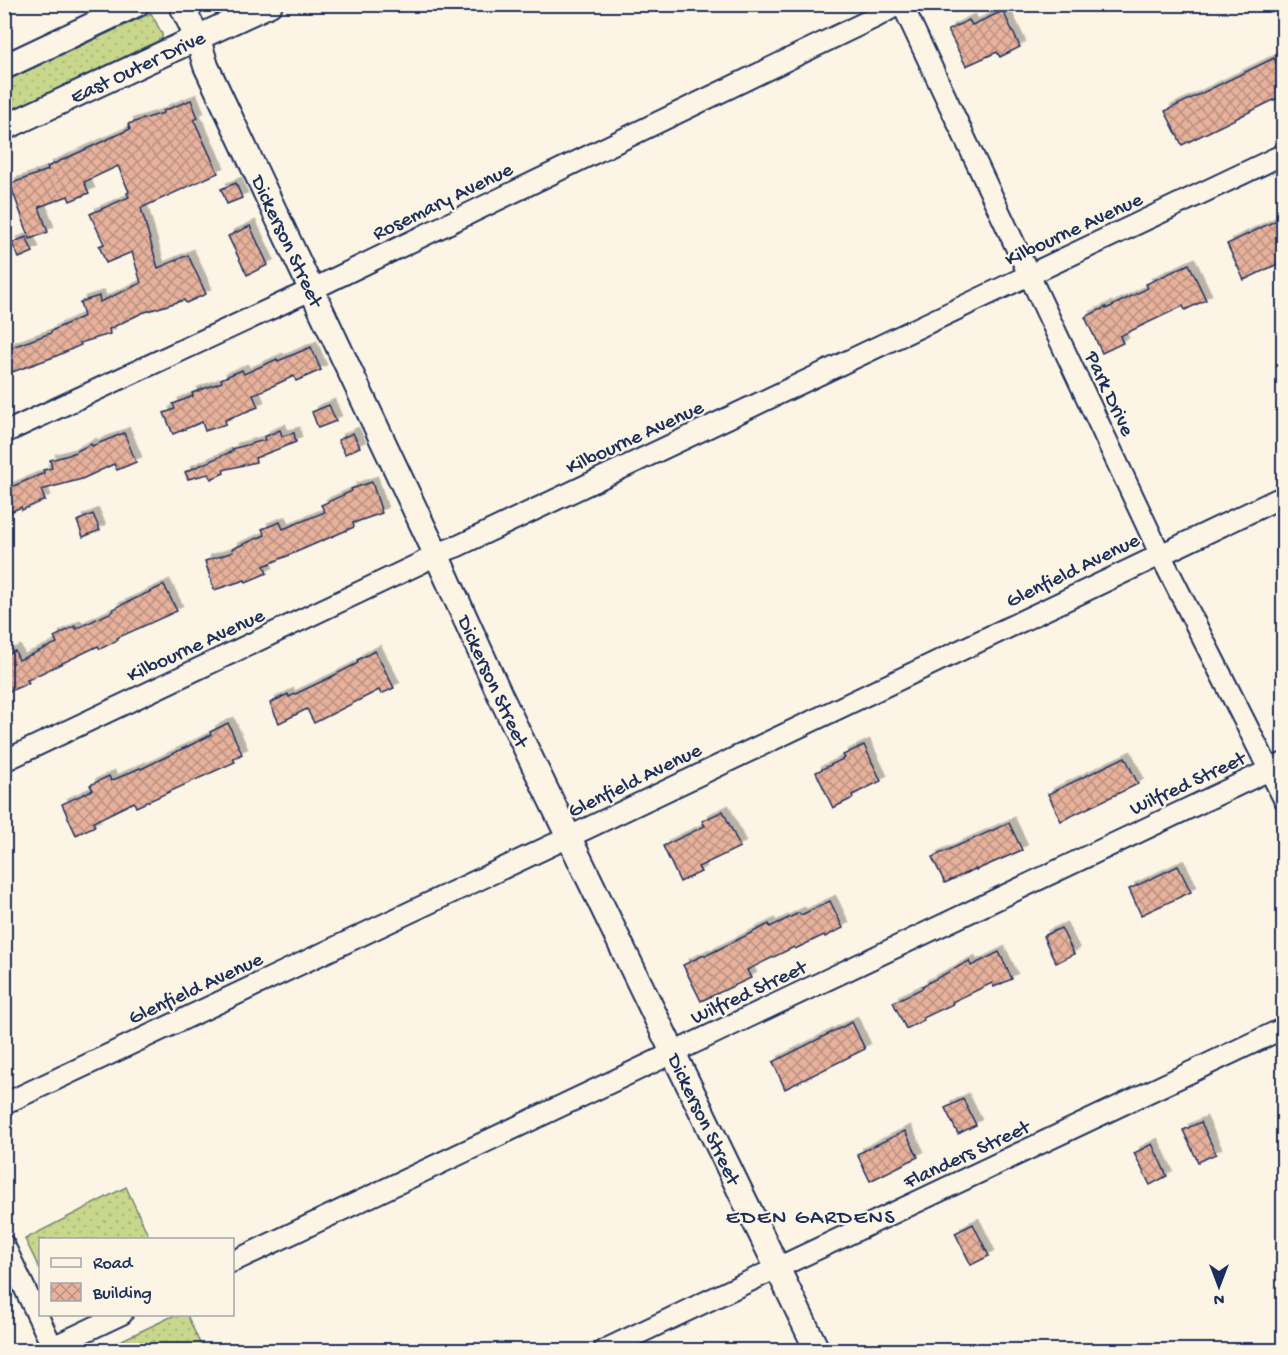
<svg xmlns="http://www.w3.org/2000/svg" width="1288" height="1355" viewBox="0 0 1288 1355" font-family="'Gochi Hand',sans-serif">
<style>
.grass{fill:url(#grass-dots);stroke:#728374;stroke-width:1.5}
.building{fill:url(#building-cross-hatch);stroke:#1b2f5e;stroke-width:1.5;filter:url(#shadow)}
.lines{fill:none;stroke-linecap:round;stroke-linejoin:round}
.minor-casing{stroke:#1b2f5e;stroke-width:24}
.tertiary-casing{stroke:#1b2f5e;stroke-width:28}
.minor{stroke:#fcf5e5;stroke-width:20}
.tertiary{stroke:#fcf5e5;stroke-width:24}
.labels{text-anchor:middle;stroke-width:4.5;stroke-linejoin:round;paint-order:stroke}
.street-label{font-size:21px;fill:#1b2f5e;stroke:#fcf5e5}
.neighbourhood-label{font-size:22px;letter-spacing:1.5px;fill:#1b2f5e;stroke:#fcf5e5}
</style>
<defs>
<pattern id="grass-dots" width="8" height="8" patternUnits="userSpaceOnUse" patternTransform="scale(1.5)"><rect width="8" height="8" fill="#c8d78b"/><path d="M2 2h.1M6 6h.1" fill="none" stroke="#abb97a" stroke-width="1.8" stroke-linecap="round"/></pattern>
<pattern id="building-cross-hatch" width="8" height="8" patternUnits="userSpaceOnUse" patternTransform="scale(1.5)"><rect width="8" height="8" fill="#e7b19b"/><path d="M0 0l8 8M0 8l8-8" fill="none" stroke="#ba9082"/></pattern>
<filter id="shadow"><feDropShadow dx="5.5" dy="-5.5" stdDeviation="0" flood-color="#0004"/></filter>
</defs>
<rect width="100%" height="100%" fill="#fcf5e5"/>
<filter id="ink" filterUnits="userSpaceOnUse"><feTurbulence type="fractalNoise" baseFrequency=".0167" numOctaves="2"/><feDisplacementMap in="SourceGraphic" scale="12" xChannelSelector="R" yChannelSelector="G"/><feConvolveMatrix kernelMatrix="1 2 1 2 8 2 1 2 1" color-interpolation-filters="sRGB"/></filter>
<g filter="url(#ink)">
<!-- grass -->
<g class="grass">
<polygon points="151,13 162,34 162,39 5,113 5,81"/>
<polygon points="126,1187 150,1239 40,1240 40,1270 25,1239"/>
<polygon points="177,1314 187,1315 203,1350 101,1350"/>
</g>
<!-- building -->
<g class="building">
<polygon points="1003,11 1020,47 1000,57 997,52 966,66 948,30 969,20 972,25"/>
<polygon points="1274,58 1284,78 1284,95 1182,145 1165,111"/>
<polygon points="191,100 198,118 194,120 218,173 141,208 158,268 188,255 206,294 186,303 184,300 142,313 109,329 110,334 80,343 81,345 54,357 4,375 4,350 51,333 51,331 84,316 80,302 99,296 100,302 141,283 132,252 106,263 99,246 104,244 90,214 129,197 127,193 129,192 118,166 84,182 89,193 70,201 68,196 39,207 48,232 30,239 10,184 48,170 47,167 130,129 128,124 163,113 163,111"/>
<polygon points="236,183 242,198 227,204 221,189"/>
<polygon points="1277,220 1284,233 1284,261 1244,280 1227,244"/>
<polygon points="250,226 268,265 247,275 228,236"/>
<polygon points="26,237 33,252 19,258 12,243"/>
<polygon points="1189,264 1206,300 1185,310 1183,306 1120,336 1123,343 1102,353 1085,317 1106,307 1106,309 1148,288 1146,284"/>
<polygon points="311,347 321,370 296,381 294,376 253,395 258,407 225,420 226,424 205,431 202,422 173,434 164,413 175,409 173,404 193,396 192,393 222,382 221,379 242,370 244,374 277,359 278,361"/>
<polygon points="329,405 336,421 318,428 312,412"/>
<polygon points="280,430 282,436 294,433 296,442 255,458 256,462 223,470 224,473 211,479 208,474 188,479 185,472 233,451 232,449 265,440 264,437"/>
<polygon points="124,433 136,462 117,470 114,464 82,479 41,490 45,500 22,510 21,507 4,515 4,490 44,473 43,470 52,468 50,460 69,455 91,444 92,446"/>
<polygon points="353,433 360,447 345,454 338,440"/>
<polygon points="372,482 382,513 353,523 354,527 264,566 267,573 246,582 245,580 214,590 205,561 233,552 232,549 265,535 262,529 280,522 283,529 325,512 321,505 352,491 351,489"/>
<polygon points="93,514 100,530 83,537 77,521"/>
<polygon points="164,585 177,611 117,638 118,640 100,649 98,646 27,680 29,683 10,691 4,679 4,655 15,651 19,660 57,643 54,637 75,626 76,629 114,611 113,609"/>
<polygon points="375,651 394,688 381,694 379,690 314,723 307,709 279,723 270,703 288,694 289,697 329,678 358,663 357,660"/>
<polygon points="228,723 242,754 233,758 235,762 136,807 134,802 93,822 95,826 76,835 62,804 93,790 90,785 109,776 111,781 140,768 141,769 211,735 210,732"/>
<polygon points="864,745 881,781 852,795 853,798 833,808 816,772 845,758 843,755"/>
<polygon points="1125,757 1138,784 1061,821 1048,794"/>
<polygon points="723,811 740,847 698,867 701,872 680,882 663,846 705,826 702,821"/>
<polygon points="1009,823 1022,850 976,870 975,869 945,883 932,857"/>
<polygon points="1178,866 1191,892 1141,915 1129,889"/>
<polygon points="830,901 843,928 825,937 824,935 795,949 794,947 747,970 751,978 701,1001 683,965 704,955 705,956 769,924 770,927 799,913 801,915"/>
<polygon points="1061,928 1074,954 1056,963 1043,936"/>
<polygon points="999,952 1012,979 994,987 992,983 952,1002 953,1004 923,1018 924,1020 906,1029 893,1002 923,988 922,986 969,961 971,966"/>
<polygon points="852,1022 865,1049 785,1089 773,1062"/>
<polygon points="963,1099 976,1125 958,1134 945,1108"/>
<polygon points="1201,1122 1216,1154 1198,1162 1183,1130"/>
<polygon points="905,1131 918,1157 870,1181 857,1154"/>
<polygon points="1152,1144 1167,1176 1150,1185 1134,1153"/>
<polygon points="973,1224 989,1256 971,1265 955,1233"/>
</g>
<g class="lines">
<defs>
<g id="minor">
<polyline points="902,4 1160,554 1284,799"/>
<polyline points="4,433 311,290 876,17 899,4"/>
<polyline points="4,761 421,563 436,554 458,546 1284,154"/>
<polyline points="4,1104 569,837 1284,496"/>
<polyline points="4,1245 54,1350"/>
<polyline points="232,1262 1284,763"/>
<polyline points="46,1350 122,1314"/>
<polyline points="604,1350 1284,1028"/>
</g>
<g id="tertiary">
<path id="s1" d="M181 4 198 39 206 66 436 554 500 695 817 1350"/>
<polyline points="4,67 137,4"/>
<path id="s2" d="M4 128 270 4"/>
</g>
</defs>
<!-- minor casing -->
<use href="#minor" class="minor-casing"/>
<!-- tertiary casing -->
<use href="#tertiary" class="tertiary-casing"/>
<!-- minor -->
<use href="#minor" class="minor"/>
<!-- tertiary -->
<use href="#tertiary" class="tertiary"/>
</g>
</g>
<g class="labels">
<!-- street labels -->
<g class="street-label">
<text dy="7" stroke="none"><textPath href="#s2" startOffset="147">East Outer Drive</textPath></text>
<text transform="translate(442 200) rotate(-26)" y="7">Rosemary Avenue</text>
<text transform="translate(1073 228) rotate(-25)" y="7">Kilbourne Avenue</text>
<text dy="7" stroke="none"><textPath href="#s1" startOffset="260">Dickerson Street</textPath></text>
<text transform="translate(1111 393) rotate(65)" y="7">Park Drive</text>
<text transform="translate(634 436) rotate(-25)" y="7">Kilbourne Avenue</text>
<text transform="translate(1072 569) rotate(-26)" y="7">Glenfield Avenue</text>
<text transform="translate(195 644) rotate(-25)" y="7">Kilbourne Avenue</text>
<text dy="7" stroke="none"><textPath href="#s1" startOffset="746">Dickerson Street</textPath></text>
<text transform="translate(634 779) rotate(-26)" y="7">Glenfield Avenue</text>
<text transform="translate(1187 782) rotate(-25)" y="7">Wilfred Street</text>
<text transform="translate(195 987) rotate(-25)" y="7">Glenfield Avenue</text>
<text transform="translate(748 991) rotate(-25)" y="7">Wilfred Street</text>
<text dy="7" stroke="none"><textPath href="#s1" startOffset="1232">Dickerson Street</textPath></text>
<text transform="translate(966 1153) rotate(-25)" y="7">Flanders Street</text>
</g>
<!-- neighbourhood labels -->
<g class="neighbourhood-label">
<text x="811" y="1223">EDEN GARDENS</text>
</g>
</g>
<!-- margin -->
<rect width="1288" height="1355" fill="none" stroke="#fcf5e5" stroke-width="24"/>
<rect x="12" y="12" width="1264" height="1331" fill="none" stroke="#1b2f5e" stroke-width="2" filter="url(#ink)"/>
<!-- legend -->
<rect x="39" y="1238" width="195" height="78" fill="#fcf5e5" stroke="#a2a6af" stroke-width="1.5"/>
<rect x="51" y="1258" width="30" height="9" fill="#fcf5e5" stroke="#a2a6af" stroke-width="1.5"/>
<text x="93" y="1268" font-size="18" fill="#1b2f5e">Road</text>
<rect x="51" y="1283" width="30" height="18" fill="url(#building-cross-hatch)" stroke="#a2a6af" stroke-width="1.5"/>
<text x="93" y="1298" font-size="18" fill="#1b2f5e">Building</text>
<!-- north arrow -->
<g transform="translate(1219 1286) rotate(180)" stroke="#fcf5e5" stroke-width="4.5" paint-order="stroke">
<path d="M0-4.5L10 22L0 15L-10 22Z" fill="#1b2f5e"/>
<text y="-9" font-size="16" font-weight="bold" text-anchor="middle" fill="#1b2f5e">N</text>
</g>
</svg>
